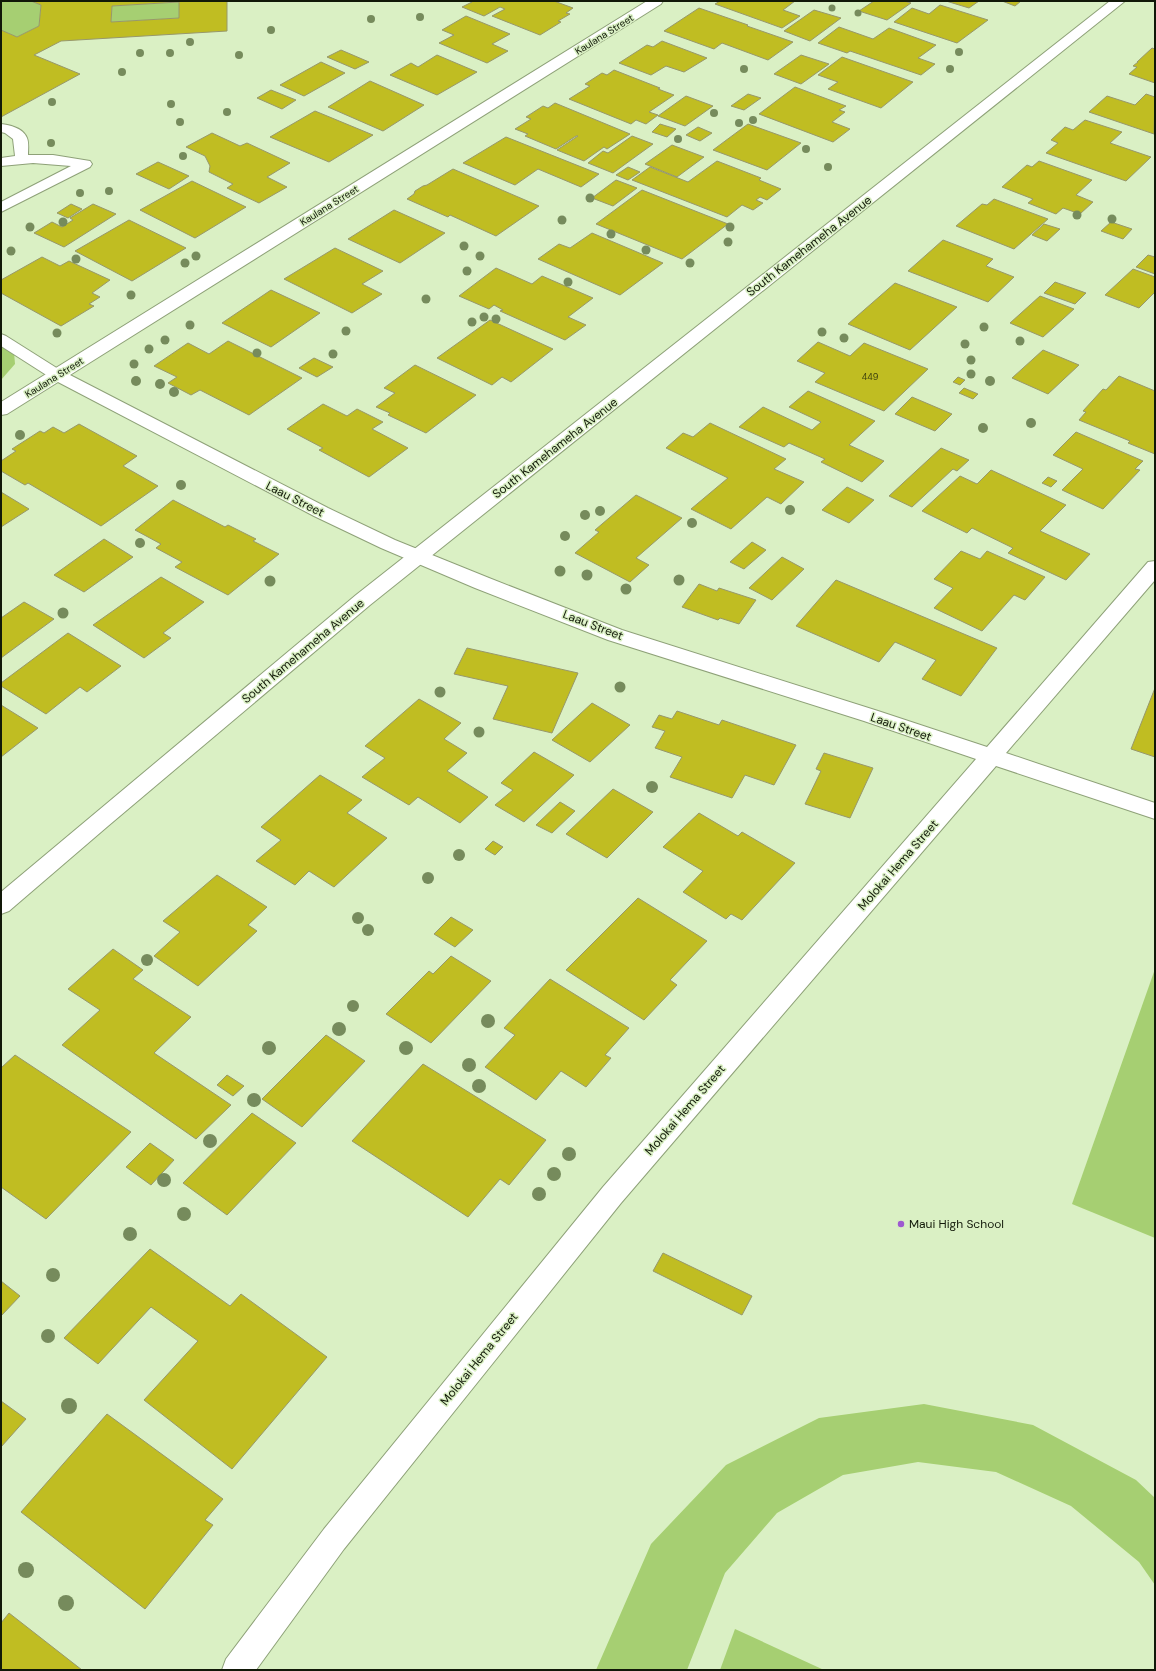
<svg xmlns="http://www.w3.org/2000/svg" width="1156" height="1671" viewBox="0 0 1156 1671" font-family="'DM Sans',sans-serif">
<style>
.green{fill:#a6cf72}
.building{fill:#c0bd22;stroke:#97986b;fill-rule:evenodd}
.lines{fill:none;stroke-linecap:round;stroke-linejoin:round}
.lane-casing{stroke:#8ea178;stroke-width:2}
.street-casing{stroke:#8ea178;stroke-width:2}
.secondary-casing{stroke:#8ea178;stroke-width:2}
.lane{fill:#fff;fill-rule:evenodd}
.street{fill:#fff;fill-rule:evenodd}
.secondary{fill:#fff;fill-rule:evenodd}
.tree{fill:#768b5c}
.poi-dot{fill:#9e5ad0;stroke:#daf0c4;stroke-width:1.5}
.labels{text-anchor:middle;stroke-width:3;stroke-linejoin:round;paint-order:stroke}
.far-number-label{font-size:9px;fill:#3d410e}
.far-street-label{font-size:10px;fill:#111808;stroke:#daf0c4}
.street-label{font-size:12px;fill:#111808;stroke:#daf0c4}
.poi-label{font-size:12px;fill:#111808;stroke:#daf0c4;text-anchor:start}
</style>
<rect width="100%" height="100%" fill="#daf0c4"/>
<!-- green -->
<g class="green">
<polygon points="1,1 31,1 41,5 39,26 17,37 1,30"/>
<polygon points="179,2 179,18 111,22 112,6"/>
<polygon points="1,345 14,352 15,364 1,380"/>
<polygon points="1155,969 1155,1238 1072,1204"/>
<polygon points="924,1404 1033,1425 1136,1480 1155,1498 1155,1585 1139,1562 1071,1506 996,1472 918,1462 843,1475 777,1513 725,1573 687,1670 596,1670 651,1544 726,1465 819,1418"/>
<polygon points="735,1629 824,1670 720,1670"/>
</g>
<!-- building -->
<g class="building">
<path d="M31 1H227V31L61 41 34 55 80 74 1 117V30L17 37 39 26 41 5ZM179 2V18L111 22 112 6Z"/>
<polygon points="469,1 554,1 573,8 566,13 570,14 558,21 561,22 540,35 492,16 505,9 500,7 484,16 462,7 472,2"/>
<polygon points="720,1 795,1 783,10 800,16 782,28 715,4"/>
<polygon points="874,1 904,1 911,3 887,20 859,11"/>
<polygon points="946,1 979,1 969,8"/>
<polygon points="1002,1 1021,1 1015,6"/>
<polygon points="940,5 988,20 957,43 894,22 912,8 929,14"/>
<polygon points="699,8 748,25 747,26 793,42 768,60 722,43 714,49 664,31"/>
<polygon points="814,10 841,18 810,41 784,31"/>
<polygon points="466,16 510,34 492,44 508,51 487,63 439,43 454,35 442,30"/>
<polygon points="839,27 873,39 889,28 936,45 918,58 935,64 921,75 850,51 847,53 818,43"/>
<polygon points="662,41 707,58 684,72 666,66 651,75 619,63 647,45 653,47"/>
<polygon points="1152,48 1155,49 1155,83 1129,74 1137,67 1133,66 1138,62 1137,62"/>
<polygon points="341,50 369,62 355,69 327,57"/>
<polygon points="437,55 477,72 437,95 390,75 411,63 418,67"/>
<polygon points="801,55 829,64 801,84 774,74"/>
<polygon points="842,57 913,82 881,108 828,89 838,82 818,75"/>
<polygon points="321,62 345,73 304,96 280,85"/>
<polygon points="614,70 660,88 658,89 674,95 649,112 658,115 646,124 636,120 631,124 569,99 590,86 585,84 602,73 607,75"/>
<polygon points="370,81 424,105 383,131 328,107"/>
<polygon points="795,87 846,106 839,110 845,112 832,122 850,129 833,142 759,114"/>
<polygon points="271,90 296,100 282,109 257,98"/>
<polygon points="748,94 761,98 744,110 731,106"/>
<polygon points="1146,94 1155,97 1154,134 1089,112 1107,96 1135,105"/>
<polygon points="686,96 713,106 685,126 658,116"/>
<polygon points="555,103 630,134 607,149 604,147 584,161 557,150 578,136 576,136 556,149 525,136 528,134 515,129 531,119 526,117 543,106 548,108"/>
<polygon points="315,111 373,135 329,162 270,137"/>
<polygon points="1085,120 1122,132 1110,143 1151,157 1126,181 1046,153 1058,143 1051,140 1065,127 1073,130"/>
<polygon points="660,124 676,129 667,137 652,132"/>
<polygon points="748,124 801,143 767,170 713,150"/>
<polygon points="698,127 712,133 700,141 686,135"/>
<polygon points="212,133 240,146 247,143 290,163 267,177 287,187 259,203 227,188 233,184 209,172 210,166 205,156 186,147"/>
<polygon points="632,136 653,144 613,173 588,163 603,151 608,153"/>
<polygon points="506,137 599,174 581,187 538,169 515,185 463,163"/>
<polygon points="672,145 704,157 677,177 645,164"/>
<polygon points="717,161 761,178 759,180 781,189 767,200 760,197 756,200 763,203 753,210 742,205 727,217 632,180 650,167 688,182"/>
<polygon points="1039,161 1092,180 1076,195 1093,202 1080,214 1063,208 1056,214 1028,203 1033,199 1002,187 1027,165 1032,167"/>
<polygon points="158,162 189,176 169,189 136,174"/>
<polygon points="628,167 640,172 628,180 616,175"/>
<polygon points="453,169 539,206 496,236 450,215 448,217 407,199 414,194 415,191 423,186 427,185"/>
<polygon points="616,180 637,188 613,206 592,198"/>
<polygon points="192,181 246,207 195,238 140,210"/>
<polygon points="642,190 728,224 682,259 596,224"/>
<polygon points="994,199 1048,219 1014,249 956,226 982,204 987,205"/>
<polygon points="71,204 82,209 68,218 57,213"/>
<polygon points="93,204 116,214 64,247 34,233 52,222 62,227 73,220 70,218"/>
<polygon points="394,210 445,233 400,263 348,239"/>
<polygon points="129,220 186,248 132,281 75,251"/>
<polygon points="1111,222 1132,229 1123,239 1101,231"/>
<polygon points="1044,224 1060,229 1047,241 1032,235"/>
<polygon points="592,233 663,263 620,295 538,259 559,244 570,248"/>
<polygon points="943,240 993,259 986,266 1014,277 988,302 908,271"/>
<polygon points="335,248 383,271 362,284 382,294 352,313 284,279"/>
<polygon points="1148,255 1155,257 1155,274 1136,267"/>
<polygon points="42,257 60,266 69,261 110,280 92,293 100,297 89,304 94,306 61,326 1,293 1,280"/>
<polygon points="496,268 532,284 542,276 593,298 568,317 586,325 565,340 500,311 503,310 494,305 489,309 459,296"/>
<polygon points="1133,269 1155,277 1155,292 1139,308 1105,295"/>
<polygon points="1055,282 1086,293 1075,304 1044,293"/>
<polygon points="895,283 957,307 910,350 848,324"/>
<polygon points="271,290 320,313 271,347 222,323"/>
<polygon points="1040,296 1074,309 1043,337 1010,323"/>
<polygon points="490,320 553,349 511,382 502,377 492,385 437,358"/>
<polygon points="228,341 302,378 249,415 200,390 191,395 168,383 177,377 154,366 188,343 209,354"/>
<polygon points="818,342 850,356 864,343 928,369 884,411 815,382 825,373 797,361"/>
<polygon points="1043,350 1079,365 1048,394 1012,378"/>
<polygon points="314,358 333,367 317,377 299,368"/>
<polygon points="415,365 476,395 426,433 388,415 390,413 376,407 395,393 384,388"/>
<polygon points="1119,376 1155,391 1155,454 1128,443 1130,441 1079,420 1086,412 1083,411 1103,389 1106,390"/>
<polygon points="958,377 965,380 960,385 953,382"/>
<polygon points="964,388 978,394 973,399 959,393"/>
<polygon points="808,391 875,421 849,445 884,461 862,482 821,462 825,459 789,443 784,447 739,427 763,407 812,430 821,422 789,407"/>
<polygon points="912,397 952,414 935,431 895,414"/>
<polygon points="323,404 347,416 357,409 383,422 372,429 408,448 369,477 319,450 323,448 287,429"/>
<polygon points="710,423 786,459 774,469 804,482 781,504 767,497 731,529 691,509 728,478 666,448 683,433 693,437"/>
<polygon points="79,424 137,456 123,466 158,486 101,526 28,483 25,485 1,471 1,461 16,451 12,449 40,431 44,433 53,427 64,433"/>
<polygon points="1076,432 1143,461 1135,469 1140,470 1103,509 1062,490 1083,469 1053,455"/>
<polygon points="941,448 969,460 957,471 953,469 912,507 889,496"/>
<polygon points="991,470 1066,505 1040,531 1090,554 1066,580 1008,553 1013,548 972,528 967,533 922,511 960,476 977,484"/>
<polygon points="1048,477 1057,481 1051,487 1042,483"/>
<polygon points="847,487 874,500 849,523 822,510"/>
<polygon points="1,492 29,509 1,527"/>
<polygon points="636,495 682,518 636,558 649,565 630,582 575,553 599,532 595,530"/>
<polygon points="173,500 225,527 228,525 256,539 253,541 279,554 228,595 175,567 182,562 156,548 161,544 135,530"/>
<polygon points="104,539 133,557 84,592 54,575"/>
<polygon points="752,542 766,550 744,569 730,562"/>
<polygon points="961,551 980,559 987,551 1045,577 1025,600 1014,595 982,631 934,608 953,588 934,579"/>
<polygon points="782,557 804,569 772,600 749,588"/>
<polygon points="161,577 204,602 163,633 171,638 144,658 93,625"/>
<polygon points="836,580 997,648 961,696 922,679 936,660 895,642 879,662 796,626"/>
<polygon points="699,584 717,591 719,588 756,600 739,624 720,618 718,620 682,607"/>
<polygon points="24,602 54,619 1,658 1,618"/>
<polygon points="68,633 121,666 87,692 80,687 46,714 1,686 1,683"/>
<polygon points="467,648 578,673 552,733 493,719 508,686 454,674"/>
<polygon points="1155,688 1155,757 1131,749"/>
<polygon points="419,699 461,723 444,739 467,753 447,771 488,797 460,823 418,797 409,805 362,777 385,758 365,746"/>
<polygon points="592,703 630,725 590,762 552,740"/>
<polygon points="1,705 38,728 1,757"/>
<polygon points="677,711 719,725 722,720 796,745 774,785 745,775 732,798 670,777 682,757 655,748 665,731 652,727 659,715 672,719"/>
<polygon points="534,752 574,775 524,822 495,805 513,790 501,783"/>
<polygon points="824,753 873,768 850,818 805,804 821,771 816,769"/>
<polygon points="320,775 362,800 347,813 387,838 334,887 309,871 295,885 256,861 281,840 261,827"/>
<polygon points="613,789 653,812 607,858 566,834"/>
<polygon points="560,802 575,811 552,833 536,825"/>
<polygon points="699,813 738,836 742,832 795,863 742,920 731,914 726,919 683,892 703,871 663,847"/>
<polygon points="493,841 503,847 495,855 485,849"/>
<polygon points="217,875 267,907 248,925 257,931 198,986 154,956 180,932 163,921"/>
<polygon points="638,898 707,941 670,980 677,985 644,1020 566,970"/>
<polygon points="451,917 473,930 455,947 434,934"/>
<polygon points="113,949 143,970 133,979 191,1017 154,1053 231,1105 196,1139 62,1045 100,1010 68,989"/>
<polygon points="451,956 491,981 431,1043 386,1014 429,971 433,974"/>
<polygon points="550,979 629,1028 605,1055 611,1058 586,1087 561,1071 536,1100 485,1067 515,1035 504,1028"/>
<polygon points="326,1035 365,1061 302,1127 262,1099"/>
<polygon points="15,1055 131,1132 46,1219 1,1187 1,1068"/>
<polygon points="423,1064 546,1140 509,1185 500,1179 468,1217 352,1141"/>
<polygon points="227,1075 244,1086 233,1096 217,1085"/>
<polygon points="252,1113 296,1143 227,1215 183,1183"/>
<polygon points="150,1143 174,1160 151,1185 126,1167"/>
<polygon points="150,1249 230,1306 241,1294 327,1357 232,1469 144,1400 198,1341 151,1307 98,1364 64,1338"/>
<polygon points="663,1253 752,1296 742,1315 653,1271"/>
<polygon points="1,1281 20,1296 1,1316"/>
<polygon points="1,1401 26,1419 1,1447"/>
<polygon points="107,1414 223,1499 205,1520 213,1525 145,1609 21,1512"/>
<polygon points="9,1613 82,1670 1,1670 1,1623"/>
</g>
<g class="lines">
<defs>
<g id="lane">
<path d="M1 124C10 125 23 128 27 138 29 143 28 150 28 155H53L90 161 92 164 90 167 1 212V202L71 166 33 163 1 166V158L15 156 13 139 5 133 1 132Z"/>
<polygon points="1,334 6,336 63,372 65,375 63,378 57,380 51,378 1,346"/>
</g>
<polygon id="street" points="647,1 663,1 661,4 70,375 328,508 395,540 489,578 622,630 878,711 987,747 1148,562 1155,561 1155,580 1006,753 1155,803 1155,819 996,766 621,1203 344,1549 256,1670 222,1670 226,1659 324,1529 603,1187 976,759 864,721 608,640 475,588 381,548 314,516 58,382 7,414 1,415 1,402"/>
<polygon id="secondary" points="1110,1 1125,1 370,605 108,826 9,911 1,914 1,892 356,595"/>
</defs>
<!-- lane casing -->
<use href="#lane" class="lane-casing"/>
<!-- street casing -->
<use href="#street" class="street-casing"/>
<!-- secondary casing -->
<use href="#secondary" class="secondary-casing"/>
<!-- lane -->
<use href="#lane" class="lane"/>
<!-- street -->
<use href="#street" class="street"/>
<!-- secondary -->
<use href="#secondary" class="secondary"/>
</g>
<!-- trees -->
<g class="tree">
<circle cx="832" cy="8" r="3.5"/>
<circle cx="858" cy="13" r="3.5"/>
<circle cx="420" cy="17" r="4"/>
<circle cx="371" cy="19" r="4"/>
<circle cx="271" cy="30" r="4"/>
<circle cx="190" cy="42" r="4"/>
<circle cx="959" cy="52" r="4"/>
<circle cx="140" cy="53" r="4"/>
<circle cx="170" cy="53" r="4"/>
<circle cx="239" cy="55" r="4"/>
<circle cx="744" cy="69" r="4"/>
<circle cx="950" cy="69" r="4"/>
<circle cx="122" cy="72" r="4"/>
<circle cx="52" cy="102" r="4"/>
<circle cx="171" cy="104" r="4"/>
<circle cx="227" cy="112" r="4"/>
<circle cx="714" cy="113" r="4"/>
<circle cx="753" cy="120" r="4"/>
<circle cx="180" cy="122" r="4"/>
<circle cx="739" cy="123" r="4"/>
<circle cx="678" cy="139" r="4"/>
<circle cx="51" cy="143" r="4"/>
<circle cx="806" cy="149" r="4"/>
<circle cx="183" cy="156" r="4"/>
<circle cx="828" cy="167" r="4"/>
<circle cx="109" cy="191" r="4"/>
<circle cx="80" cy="193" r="4"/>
<circle cx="590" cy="198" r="4.5"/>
<circle cx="1077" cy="215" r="4.5"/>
<circle cx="1112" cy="219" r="4.5"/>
<circle cx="562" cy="220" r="4.5"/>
<circle cx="63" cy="222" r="4.5"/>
<circle cx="30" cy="227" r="4.5"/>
<circle cx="730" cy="227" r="4.5"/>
<circle cx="611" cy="234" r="4.5"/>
<circle cx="728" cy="242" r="4.5"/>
<circle cx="464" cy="246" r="4.5"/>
<circle cx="646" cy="250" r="4.5"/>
<circle cx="11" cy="251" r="4.5"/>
<circle cx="196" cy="256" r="4.5"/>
<circle cx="480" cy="256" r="4.5"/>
<circle cx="76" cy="259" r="4.5"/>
<circle cx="185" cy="263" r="4.5"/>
<circle cx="690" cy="263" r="4.5"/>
<circle cx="467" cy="271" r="4.5"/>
<circle cx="568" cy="282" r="4.5"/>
<circle cx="131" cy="295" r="4.5"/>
<circle cx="426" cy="299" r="4.5"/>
<circle cx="484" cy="317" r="4.5"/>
<circle cx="496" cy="319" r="4.5"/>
<circle cx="472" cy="322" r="4.5"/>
<circle cx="190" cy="325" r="4.5"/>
<circle cx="984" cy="327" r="4.5"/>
<circle cx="346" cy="331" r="4.5"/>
<circle cx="822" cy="332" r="4.5"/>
<circle cx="57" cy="333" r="4.5"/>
<circle cx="844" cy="338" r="4.5"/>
<circle cx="165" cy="340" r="4.5"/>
<circle cx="1020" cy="341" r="4.5"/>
<circle cx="965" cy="344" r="4.5"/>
<circle cx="149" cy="349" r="4.5"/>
<circle cx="257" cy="353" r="4.5"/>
<circle cx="333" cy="354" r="4.5"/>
<circle cx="971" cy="360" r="4.5"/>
<circle cx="134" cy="364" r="4.5"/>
<circle cx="971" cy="374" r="4.5"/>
<circle cx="136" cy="381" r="5"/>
<circle cx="990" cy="381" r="5"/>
<circle cx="160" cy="384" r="5"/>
<circle cx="174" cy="392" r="5"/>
<circle cx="1031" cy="423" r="5"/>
<circle cx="983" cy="428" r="5"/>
<circle cx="20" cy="435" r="5"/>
<circle cx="181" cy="485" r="5"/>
<circle cx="790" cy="510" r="5"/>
<circle cx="600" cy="511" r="5"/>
<circle cx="585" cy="515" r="5"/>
<circle cx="692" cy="523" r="5"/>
<circle cx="565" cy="536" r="5"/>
<circle cx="140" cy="543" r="5"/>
<circle cx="560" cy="571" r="5.5"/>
<circle cx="587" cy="575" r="5.5"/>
<circle cx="679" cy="580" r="5.5"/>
<circle cx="270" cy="581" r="5.5"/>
<circle cx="626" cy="589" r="5.5"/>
<circle cx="63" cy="613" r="5.5"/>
<circle cx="620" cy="687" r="5.5"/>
<circle cx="440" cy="692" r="5.5"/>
<circle cx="479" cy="732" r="5.5"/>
<circle cx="652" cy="787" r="6"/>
<circle cx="459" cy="855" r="6"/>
<circle cx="428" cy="878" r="6"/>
<circle cx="358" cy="918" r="6"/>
<circle cx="368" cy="930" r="6"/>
<circle cx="147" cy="960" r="6"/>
<circle cx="353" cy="1006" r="6"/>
<circle cx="488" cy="1021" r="7"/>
<circle cx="339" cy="1029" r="7"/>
<circle cx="269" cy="1048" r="7"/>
<circle cx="406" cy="1048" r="7"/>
<circle cx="469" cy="1065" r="7"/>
<circle cx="479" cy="1086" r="7"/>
<circle cx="254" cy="1100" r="7"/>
<circle cx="210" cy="1141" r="7"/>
<circle cx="569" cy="1154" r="7"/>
<circle cx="554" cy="1174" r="7"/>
<circle cx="164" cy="1180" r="7"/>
<circle cx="539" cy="1194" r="7"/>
<circle cx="184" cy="1214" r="7"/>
<circle cx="130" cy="1234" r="7"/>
<circle cx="53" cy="1275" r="7"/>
<circle cx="48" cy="1336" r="7"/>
<circle cx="69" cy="1406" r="8"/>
<circle cx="26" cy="1570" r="8"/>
<circle cx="66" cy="1603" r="8"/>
</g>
<!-- markers -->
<circle class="poi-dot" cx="901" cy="1224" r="4"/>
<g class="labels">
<!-- far-number labels -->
<g class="far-number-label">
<text x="870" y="380">449</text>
</g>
<!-- far-street labels -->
<g class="far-street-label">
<text transform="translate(604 34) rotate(-32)" y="4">Kaulana Street</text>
<text transform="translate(329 205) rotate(-32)" y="4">Kaulana Street</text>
<text transform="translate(54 377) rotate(-32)" y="4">Kaulana Street</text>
</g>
<!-- street labels -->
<g class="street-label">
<text transform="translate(809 246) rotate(-38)" y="4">South Kamehameha Avenue</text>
<text transform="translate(555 448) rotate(-38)" y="4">South Kamehameha Avenue</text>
<text transform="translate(295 499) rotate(27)" y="4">Laau Street</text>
<text transform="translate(593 625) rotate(21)" y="4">Laau Street</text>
<text transform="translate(303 651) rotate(-40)" y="4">South Kamehameha Avenue</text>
<text transform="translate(901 727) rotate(19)" y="4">Laau Street</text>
<text transform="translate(898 865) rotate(-49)" y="4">Molokai Hema Street</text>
<text transform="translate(685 1110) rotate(-49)" y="4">Molokai Hema Street</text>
<text transform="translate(479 1359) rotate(-51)" y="4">Molokai Hema Street</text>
</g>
<!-- poi labels -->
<g class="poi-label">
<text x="909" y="1228">Maui High School</text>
</g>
</g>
<!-- border -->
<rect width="1156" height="1671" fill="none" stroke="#111808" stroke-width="4"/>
</svg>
